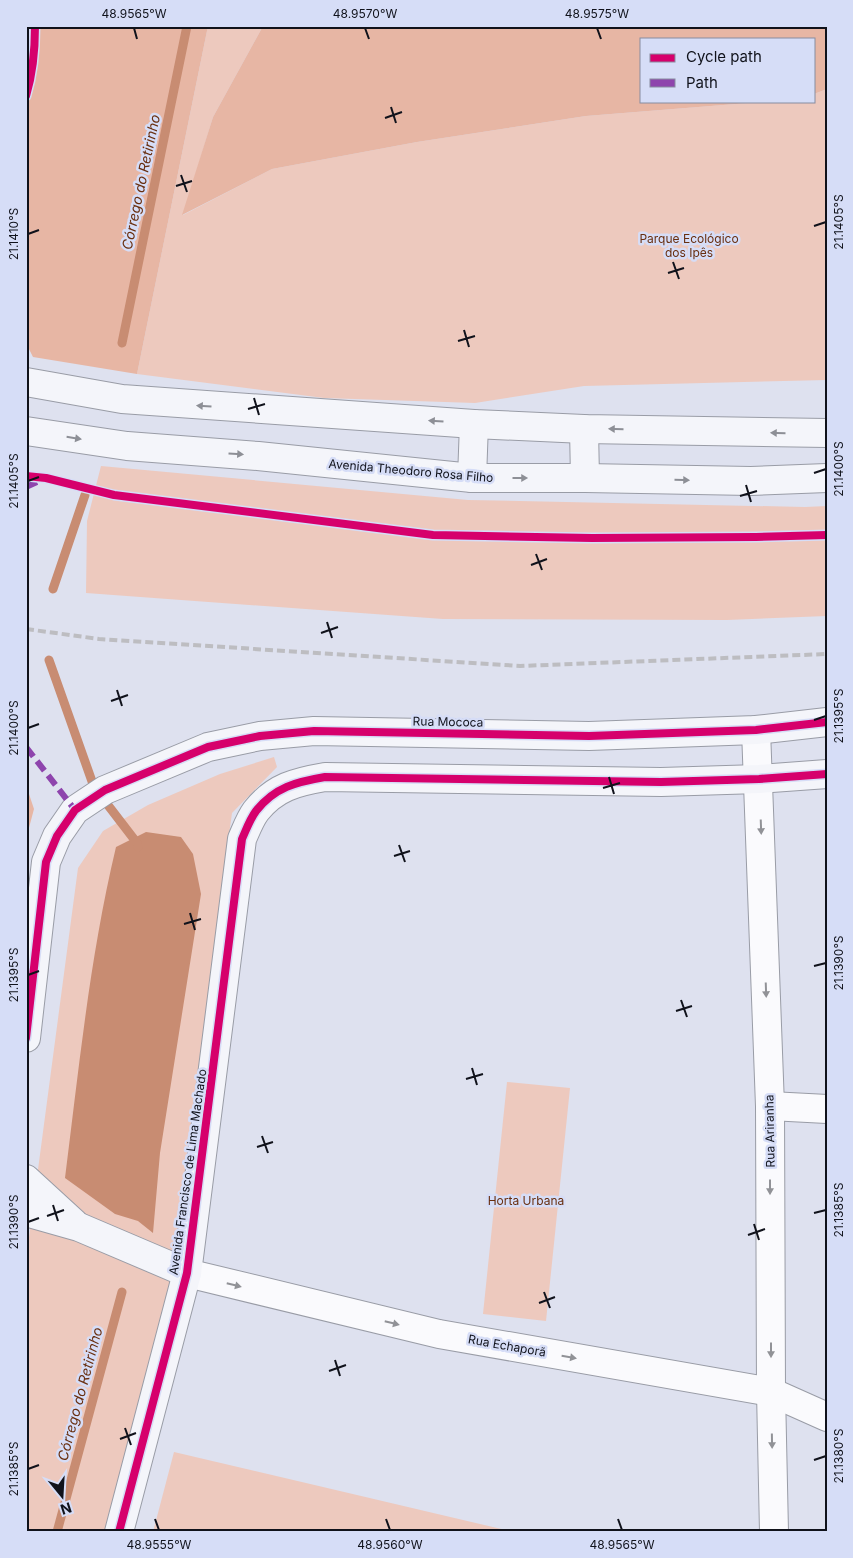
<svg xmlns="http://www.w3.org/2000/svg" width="853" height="1558" viewBox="0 0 853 1558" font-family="Inter,sans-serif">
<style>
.green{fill:#edc9be}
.forest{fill:#e7b6a4}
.water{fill:#c88c72}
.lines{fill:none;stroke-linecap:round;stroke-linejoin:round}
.stream{stroke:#c88c72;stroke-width:9}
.street-casing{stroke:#999ca6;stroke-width:30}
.secondary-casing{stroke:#999ca6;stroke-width:30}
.street{stroke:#fafafd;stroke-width:28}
.secondary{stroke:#f4f5fa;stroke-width:28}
.rail{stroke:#bdbdc1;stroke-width:4;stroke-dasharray:8 4;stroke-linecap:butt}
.quiet{stroke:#8e44ad;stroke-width:6;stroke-dasharray:12 6;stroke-linecap:butt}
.cycleway-casing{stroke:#d6ddf7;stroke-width:11}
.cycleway{stroke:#d6006c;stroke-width:8}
.oneway{fill:#8d8f96}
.oneway2{fill:#919297}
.ticks{fill:none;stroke:#10121b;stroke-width:2}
.labels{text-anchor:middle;stroke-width:5;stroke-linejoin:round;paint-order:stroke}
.park-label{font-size:12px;fill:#682e0f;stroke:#d6ddf7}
.street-label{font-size:12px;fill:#10121b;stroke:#d6ddf7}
.water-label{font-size:14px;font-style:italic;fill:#692f10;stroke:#d6ddf7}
.neatline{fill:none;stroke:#10121b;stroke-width:2}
.ticks-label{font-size:12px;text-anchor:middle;fill:#10121b}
</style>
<rect width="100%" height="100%" fill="#dee1ef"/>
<!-- green -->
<g class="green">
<polygon points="208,26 263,26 213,117 183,215 272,169 417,142 586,116 774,101 814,101 814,94 827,89 827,380 584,386 475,403 324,398 137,374"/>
<polygon points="101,466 468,500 805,507 827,506 827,616 727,620 443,619 86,593 87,521"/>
<polygon points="274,757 277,767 232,813 218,915 203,1097 173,1312 110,1532 26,1532 26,1260 78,868 103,831 148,805 220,774"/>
<polygon points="507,1082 570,1088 546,1321 483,1314"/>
<polygon points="174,1452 514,1532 153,1532"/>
</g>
<!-- forest -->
<g class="forest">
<polygon points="33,26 208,26 137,374 33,357 26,343 26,85 35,49"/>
<polygon points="263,26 827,26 827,89 814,94 814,39 642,39 642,101 774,101 586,116 417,142 272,169 182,215 213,117"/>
<polygon points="26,785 34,809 26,839"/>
</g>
<!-- water -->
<path class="water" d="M146 832 181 837 193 854 201 894 160 1153 153 1233 138 1221 115 1214 65 1178C79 1067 90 956 116 847Z"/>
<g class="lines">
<!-- stream -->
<g class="stream">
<polyline points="122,343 187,26"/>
<polyline points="53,589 85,495"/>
<polyline points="49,660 94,787 137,843 138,847"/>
<polyline points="57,1532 122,1292"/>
</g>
<defs>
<g id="street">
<polyline points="756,730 770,1106 771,1392 774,1532"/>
<polyline points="770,1106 827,1109"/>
<polyline points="187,1273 439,1334 771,1392 827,1417"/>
</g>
<g id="secondary">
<polyline points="26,382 122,399 474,424 584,429 827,433"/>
<polyline points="584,429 585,478"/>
<polyline points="26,431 127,446 258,456 472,478 585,478 751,481 827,478"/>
<polyline points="472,478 474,424"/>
<polyline points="26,1038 46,862 57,836 75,810 105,790 208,747 260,736 314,731 589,736 756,730 827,722"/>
<polyline points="26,1179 74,1223"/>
<polyline points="26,1212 79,1227 187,1273"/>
<path d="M119 1532 187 1273 242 839C246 830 250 819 256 811 275 787 296 782 325 777L661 782 759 779 827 774"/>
</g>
</defs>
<!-- street casing -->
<use href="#street" class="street-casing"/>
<!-- secondary casing -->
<use href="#secondary" class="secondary-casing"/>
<!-- street -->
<use href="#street" class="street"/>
<!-- secondary -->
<use href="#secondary" class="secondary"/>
<!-- rail -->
<polyline class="rail" points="26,629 99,639 520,666 827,654"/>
<!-- quiet -->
<g class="quiet">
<polyline points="26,487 44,479"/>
<polyline points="26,747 75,810"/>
</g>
<defs>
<g id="cycleway">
<path d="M26 96C33 73 35 50 35 26"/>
<polyline points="26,476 46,478 114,495 433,535 592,538 756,537 827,535"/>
<polyline points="26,1038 46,862 57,836 75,810 105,790 208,747 260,736 314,731 589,736 756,730 827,722"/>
<path d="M119 1532 187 1273 242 839C246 830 250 819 256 811 275 787 296 782 325 777L661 782 759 779 827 774"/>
</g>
</defs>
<!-- cycleway casing -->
<use href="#cycleway" class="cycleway-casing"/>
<!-- cycleway -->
<use href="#cycleway" class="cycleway"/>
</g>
<!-- one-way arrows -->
<defs><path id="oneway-solid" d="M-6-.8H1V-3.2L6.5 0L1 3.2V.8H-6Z" transform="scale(1.25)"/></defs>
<g class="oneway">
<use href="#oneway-solid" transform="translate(204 406) rotate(-176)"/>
<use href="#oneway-solid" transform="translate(436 421) rotate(-176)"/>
<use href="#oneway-solid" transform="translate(616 429) rotate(-179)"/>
<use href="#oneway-solid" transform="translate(778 433) rotate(-179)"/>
<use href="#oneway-solid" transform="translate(74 438) rotate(9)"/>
<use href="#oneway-solid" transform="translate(236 454) rotate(4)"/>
<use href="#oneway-solid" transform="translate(520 478)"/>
<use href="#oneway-solid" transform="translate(682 480) rotate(1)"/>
</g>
<g class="oneway2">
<use href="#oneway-solid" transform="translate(761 827) rotate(88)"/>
<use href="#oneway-solid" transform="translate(766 990) rotate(88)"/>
<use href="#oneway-solid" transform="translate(770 1187) rotate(90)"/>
<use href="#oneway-solid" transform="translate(234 1285) rotate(14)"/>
<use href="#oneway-solid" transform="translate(392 1323) rotate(14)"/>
<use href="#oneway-solid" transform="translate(771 1350) rotate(90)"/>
<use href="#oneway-solid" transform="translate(569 1357) rotate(10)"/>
<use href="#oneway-solid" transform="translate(772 1441) rotate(89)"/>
</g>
<!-- ticks -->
<path class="ticks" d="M134 28 137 39M365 28 369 39M597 28 601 39M391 107 396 123M385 118 402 112M181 175 187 192M176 186 192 181M814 226 826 222M28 234 39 230M673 262 679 279M668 273 684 268M464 330 469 347M458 341 475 336M254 398 259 415M248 409 265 404M814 473 826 469M28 481 39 477M746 485 751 502M740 496 757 491M536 554 542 570M531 565 547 559M327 622 332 638M321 633 338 627M117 690 122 706M111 701 128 695M814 720 826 716M28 728 39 724M609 777 614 794M603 788 620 783M399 845 405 862M394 856 410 851M190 913 195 930M184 924 201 919M814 966 826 963M28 975 39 971M681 1000 687 1017M676 1011 692 1006M472 1068 477 1085M466 1079 483 1074M262 1136 268 1153M257 1147 273 1142M53 1205 58 1221M814 1213 826 1210M47 1216 64 1210M28 1222 39 1218M754 1224 759 1240M748 1235 765 1229M544 1292 550 1308M539 1303 555 1297M335 1360 340 1376M329 1371 346 1365M125 1428 131 1445M120 1439 136 1433M814 1460 826 1456M28 1469 39 1465M155 1519 159 1530M386 1519 390 1530M618 1519 622 1530"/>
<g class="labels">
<!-- park labels -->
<g class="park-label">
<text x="689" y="243">Parque Ecológico<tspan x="689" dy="14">dos Ipês</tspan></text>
<text x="526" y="1205">Horta Urbana</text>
</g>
<!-- street labels -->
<g class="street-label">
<text transform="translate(411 471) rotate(5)" y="4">Avenida Theodoro Rosa Filho</text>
<text transform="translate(448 722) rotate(1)" y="4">Rua Mococa</text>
<text transform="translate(770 1131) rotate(-91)" y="4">Rua Ariranha</text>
<text transform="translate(188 1172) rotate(-82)" y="4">Avenida Francisco de Lima Machado</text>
<text transform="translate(507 1346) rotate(10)" y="4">Rua Echaporã</text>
</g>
<!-- water labels -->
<g class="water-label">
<text transform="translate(141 182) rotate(-78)" y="5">Córrego do Retirinho</text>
<text transform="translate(80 1394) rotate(-75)" y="5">Córrego do Retirinho</text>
</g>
</g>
<!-- border -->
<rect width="853" height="1558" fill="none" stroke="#d6ddf7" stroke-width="55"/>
<!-- legend -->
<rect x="640" y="38" width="175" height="65" fill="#d6ddf7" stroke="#878c9f"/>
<rect x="650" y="54" width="25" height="8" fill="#d6006c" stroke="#878c9f"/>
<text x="686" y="62" font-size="15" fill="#10121b">Cycle path</text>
<rect x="650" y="79" width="25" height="8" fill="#8e44ad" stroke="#878c9f"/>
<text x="686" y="88" font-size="15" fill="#10121b">Path</text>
<!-- north arrow -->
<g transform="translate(62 1496) rotate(162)" stroke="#d6ddf7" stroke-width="4" paint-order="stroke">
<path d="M0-4L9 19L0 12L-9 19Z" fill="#10121b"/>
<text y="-8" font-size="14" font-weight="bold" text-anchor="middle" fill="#10121b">N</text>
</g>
<rect x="28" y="28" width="798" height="1502" class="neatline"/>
<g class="ticks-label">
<text x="134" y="18">48.9565°W</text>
<text x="365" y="18">48.9570°W</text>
<text x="597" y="18">48.9575°W</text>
<text transform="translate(839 222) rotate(-90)" y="4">21.1405°S</text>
<text transform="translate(14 234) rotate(-90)" y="4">21.1410°S</text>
<text transform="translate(839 469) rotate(-90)" y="4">21.1400°S</text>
<text transform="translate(14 481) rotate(-90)" y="4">21.1405°S</text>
<text transform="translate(839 716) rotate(-90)" y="4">21.1395°S</text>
<text transform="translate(14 728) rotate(-90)" y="4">21.1400°S</text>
<text transform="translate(839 963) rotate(-90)" y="4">21.1390°S</text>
<text transform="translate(14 975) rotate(-90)" y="4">21.1395°S</text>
<text transform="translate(839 1210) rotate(-90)" y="4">21.1385°S</text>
<text transform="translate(14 1222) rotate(-90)" y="4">21.1390°S</text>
<text transform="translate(839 1456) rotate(-90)" y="4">21.1380°S</text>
<text transform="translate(14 1469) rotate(-90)" y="4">21.1385°S</text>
<text x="159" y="1549">48.9555°W</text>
<text x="390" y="1549">48.9560°W</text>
<text x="622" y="1549">48.9565°W</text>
</g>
</svg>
